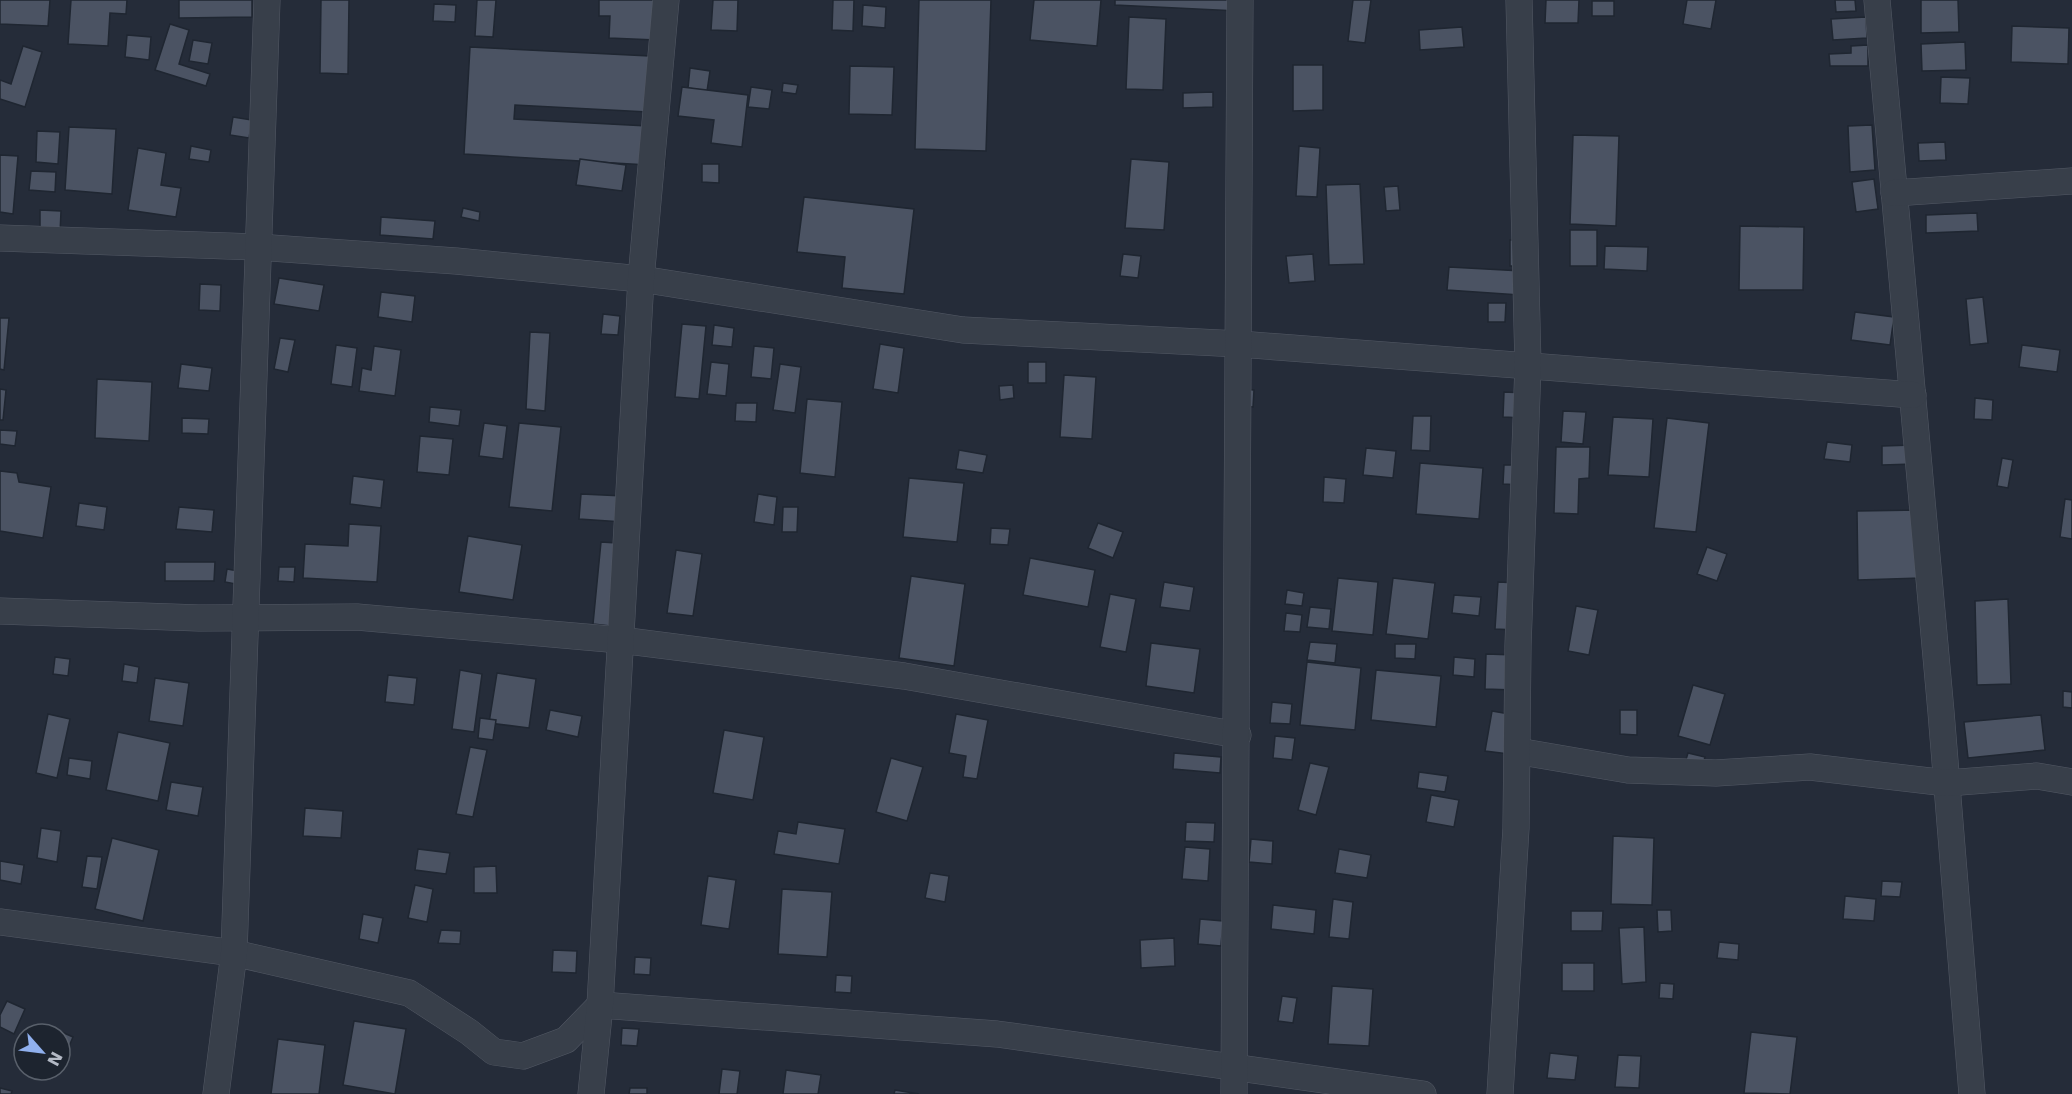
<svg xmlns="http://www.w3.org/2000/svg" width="2072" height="1094" viewBox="0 0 2072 1094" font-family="'DejaVu Sans',sans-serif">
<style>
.building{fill:#4b5363;stroke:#1f2631;stroke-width:1.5}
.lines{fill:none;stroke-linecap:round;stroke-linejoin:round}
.minor-casing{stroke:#535965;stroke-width:27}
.minor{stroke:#383f4a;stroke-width:26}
</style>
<rect width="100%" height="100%" fill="#252c39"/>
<!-- building -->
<g class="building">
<polygon points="0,0 50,0 48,26 0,24"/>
<polygon points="71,0 127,0 126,14 110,13 108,46 68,44"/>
<polygon points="179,0 252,0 252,17 179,18"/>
<polygon points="321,0 349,0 348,74 320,73"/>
<polygon points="477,0 496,0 493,37 475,36"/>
<polygon points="599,0 658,0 656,40 609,38 610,16 599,16"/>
<polygon points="713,0 738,0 737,31 711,30"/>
<polygon points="833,0 854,0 853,31 832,30"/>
<polygon points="919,0 991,0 986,151 915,149"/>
<polygon points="1034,0 1101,0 1097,46 1030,40"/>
<polygon points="1115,0 1238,0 1238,11 1115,5"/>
<polygon points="1353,0 1371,0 1365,43 1348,41"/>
<polygon points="1546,0 1579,0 1578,23 1545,23"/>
<polygon points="1687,0 1716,0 1711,29 1683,24"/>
<polygon points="1835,0 1855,0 1856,11 1836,12"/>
<polygon points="1921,0 1958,0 1959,32 1921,33"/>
<rect x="1592" y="1" width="22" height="15"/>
<polygon points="434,4 456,5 455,22 433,21"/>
<polygon points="863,5 886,7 885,28 862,26"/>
<polygon points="1129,17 1166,19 1163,90 1126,89"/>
<polygon points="1866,17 1867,38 1833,40 1831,19"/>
<polygon points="170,24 189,30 179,64 210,74 206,86 155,70"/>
<polygon points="2012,26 2069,28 2068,64 2011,62"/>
<polygon points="1462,27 1464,47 1420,50 1419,30"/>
<polygon points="127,35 151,37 149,60 125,57"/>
<polygon points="193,40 212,43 208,64 189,61"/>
<polygon points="1965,42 1966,70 1922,71 1921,44"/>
<polygon points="1868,45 1868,66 1830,66 1829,54 1851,53 1851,46"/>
<polygon points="23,46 42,52 25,107 0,99 0,80 11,84"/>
<polygon points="470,47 670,57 667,113 515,105 514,119 667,127 665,166 464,154"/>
<polygon points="1293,65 1323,65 1323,110 1293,111"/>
<polygon points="850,66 894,67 892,115 849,114"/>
<polygon points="690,68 710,71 707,91 688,88"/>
<polygon points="1941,77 1970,78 1968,104 1940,103"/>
<polygon points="783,83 798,85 796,94 782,92"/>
<polygon points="682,87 748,95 742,147 711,143 714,120 678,116"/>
<polygon points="751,87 772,90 769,109 748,107"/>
<polygon points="1213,92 1213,107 1183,108 1183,93"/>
<polygon points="233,117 252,120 249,138 230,135"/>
<polygon points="1872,125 1875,170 1850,172 1848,126"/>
<polygon points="69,127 116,129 112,194 65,190"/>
<polygon points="37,131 60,132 58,164 36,162"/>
<polygon points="1573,135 1619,136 1616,226 1570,224"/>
<polygon points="1945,142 1946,160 1919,161 1918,143"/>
<polygon points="191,146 211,150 209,162 189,159"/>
<polygon points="1299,146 1320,148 1317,197 1296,196"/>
<polygon points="138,148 166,153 161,185 181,188 176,217 128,210"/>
<polygon points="0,155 18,156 13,214 0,212"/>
<polygon points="580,159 626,165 622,191 576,185"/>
<polygon points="1131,159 1169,162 1164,230 1125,228"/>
<polygon points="702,164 719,164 719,183 702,182"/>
<polygon points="31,171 56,172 55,192 29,190"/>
<polygon points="1874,179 1878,209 1856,212 1852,182"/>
<polygon points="1360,184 1364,264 1329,265 1326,185"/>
<polygon points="1398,186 1400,210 1386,211 1384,187"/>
<polygon points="804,197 914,209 904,294 842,288 845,257 797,252"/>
<polygon points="463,208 480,212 479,221 461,217"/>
<polygon points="40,210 61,211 60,234 40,234"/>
<polygon points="1977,213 1978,231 1926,233 1926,215"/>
<polygon points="381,217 435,221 433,239 380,235"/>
<polygon points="1740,226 1804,227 1803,290 1739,290"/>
<rect x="1570" y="230" width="27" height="36"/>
<rect x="1510" y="240" width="13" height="26"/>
<polygon points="1605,246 1648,247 1647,271 1604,269"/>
<polygon points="1123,254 1141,256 1138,278 1120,276"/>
<polygon points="1313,254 1315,281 1289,283 1286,256"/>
<polygon points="1449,267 1522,271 1520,295 1447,290"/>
<polygon points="279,278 324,285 319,311 274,304"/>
<polygon points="200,284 221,285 220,311 199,310"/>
<polygon points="381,292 415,296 412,322 378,317"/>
<polygon points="1983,297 1988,343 1970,345 1966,299"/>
<polygon points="1488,303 1506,303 1505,322 1488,322"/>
<polygon points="1855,312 1894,317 1890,345 1851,340"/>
<polygon points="603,314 620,316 618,335 601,334"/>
<polygon points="0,318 9,318 4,370 0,369"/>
<polygon points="682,324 706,326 699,399 675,397"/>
<polygon points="714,325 734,328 732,347 712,345"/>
<polygon points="530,332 550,333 545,411 526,409"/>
<polygon points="280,338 295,340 288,372 274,369"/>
<polygon points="880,344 904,348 898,393 873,389"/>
<polygon points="336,345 357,348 352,387 331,384"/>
<polygon points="2022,345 2060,350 2057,372 2019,367"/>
<polygon points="374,346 401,350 395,396 359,391 362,368 371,370"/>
<polygon points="754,346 774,348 771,379 751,377"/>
<polygon points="711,362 729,364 726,396 707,394"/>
<rect x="1028" y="362" width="18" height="21"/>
<polygon points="181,364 212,368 209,391 178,388"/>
<polygon points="780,364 801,367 795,413 773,410"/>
<polygon points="1064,375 1096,377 1092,439 1060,437"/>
<polygon points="97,379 152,382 149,441 95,438"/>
<polygon points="1013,385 1014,398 1000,400 999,386"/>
<polygon points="0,389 6,390 3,420 0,420"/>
<polygon points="1240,389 1254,390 1253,407 1239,406"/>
<polygon points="1504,392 1526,393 1525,418 1503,417"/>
<polygon points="1975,398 1993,400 1992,420 1974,419"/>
<polygon points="807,399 842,402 835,477 800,473"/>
<polygon points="736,403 757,403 756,422 735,421"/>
<polygon points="430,407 461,410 459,426 429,422"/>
<polygon points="1563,411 1586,412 1583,444 1561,442"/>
<polygon points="1413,416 1431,416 1430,451 1411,450"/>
<polygon points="1613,417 1653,419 1649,477 1608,475"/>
<polygon points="182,418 209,419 208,434 182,433"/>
<polygon points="1667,418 1709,423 1696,532 1654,528"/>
<polygon points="484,423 507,426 503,459 479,456"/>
<polygon points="519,423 561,427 552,511 509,507"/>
<polygon points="0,430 17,431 15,446 0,444"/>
<polygon points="420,436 453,439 449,475 417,472"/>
<polygon points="1827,442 1852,445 1850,462 1824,459"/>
<polygon points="1913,445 1914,464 1882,465 1882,446"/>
<polygon points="1556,447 1590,447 1589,478 1579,479 1578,514 1554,513"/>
<polygon points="1366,448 1396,451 1393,478 1363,475"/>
<polygon points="959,450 987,455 983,473 956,469"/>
<polygon points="2002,458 2013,460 2008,488 1997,486"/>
<polygon points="1420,463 1483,468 1479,519 1416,514"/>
<polygon points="1504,465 1523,465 1522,485 1503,484"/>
<polygon points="0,471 17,473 19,482 51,487 43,538 0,531"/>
<polygon points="353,476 384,480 381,508 350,504"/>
<polygon points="1324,477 1346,479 1344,503 1323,502"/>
<polygon points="909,478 964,483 957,542 903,537"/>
<polygon points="581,494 624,496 623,522 579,519"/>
<polygon points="758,494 777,497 774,525 754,522"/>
<polygon points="2065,499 2072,500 2072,539 2060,537"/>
<polygon points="79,503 107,507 104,530 76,526"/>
<polygon points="179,507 214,510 212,532 176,529"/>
<polygon points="783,507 798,507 797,532 782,532"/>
<polygon points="1920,510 1921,578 1858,580 1857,511"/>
<polygon points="1098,523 1123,532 1113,558 1088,548"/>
<polygon points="349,524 381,526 377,582 303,578 305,544 348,546"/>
<polygon points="991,528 1010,529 1008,545 990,544"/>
<polygon points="468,536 522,545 513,600 459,592"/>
<polygon points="601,542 617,543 610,626 593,624"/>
<polygon points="1707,547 1727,554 1717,581 1697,574"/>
<polygon points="676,550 702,554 693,616 667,613"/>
<polygon points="1030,558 1095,570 1088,607 1023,595"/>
<polygon points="165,562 215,562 214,581 165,581"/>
<polygon points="279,567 295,567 294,582 278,581"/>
<polygon points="227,569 244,572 241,585 225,582"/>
<polygon points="911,576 965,584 954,666 899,658"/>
<polygon points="1338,578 1378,582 1373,635 1332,631"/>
<polygon points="1393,578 1435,583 1428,639 1386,634"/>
<polygon points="1164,582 1194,587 1190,611 1160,607"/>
<polygon points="1498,582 1518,583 1516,630 1495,629"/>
<polygon points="1287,590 1304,593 1302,606 1285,604"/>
<polygon points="1110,594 1136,599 1126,652 1100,647"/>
<polygon points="1454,595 1481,597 1479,616 1452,613"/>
<polygon points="2008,599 2011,684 1977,685 1975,601"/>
<polygon points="1576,606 1598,610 1589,655 1568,651"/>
<polygon points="1310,607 1331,609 1329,629 1307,627"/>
<polygon points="1286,613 1302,615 1300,632 1284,631"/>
<polygon points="1310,642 1337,644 1335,663 1307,660"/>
<polygon points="1151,643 1200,649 1194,693 1146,686"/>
<polygon points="1395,644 1416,644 1415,659 1395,658"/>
<polygon points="1486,654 1515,655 1514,690 1485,689"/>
<polygon points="55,657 70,659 68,676 53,674"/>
<polygon points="1454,657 1475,659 1474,677 1453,675"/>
<polygon points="1307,662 1361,668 1355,730 1300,725"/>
<polygon points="124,664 139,667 137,683 122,681"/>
<polygon points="460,670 482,674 474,732 452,729"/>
<polygon points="1376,670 1441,676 1436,727 1371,720"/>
<polygon points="497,673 536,679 529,728 489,723"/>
<polygon points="388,675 417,678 414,705 385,702"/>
<polygon points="155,678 189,683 183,726 149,721"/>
<polygon points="1693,685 1725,694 1710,745 1678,736"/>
<polygon points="2063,691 2072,692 2072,708 2063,707"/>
<polygon points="1272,702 1292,704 1290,724 1270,723"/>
<polygon points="550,710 582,716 578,737 546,730"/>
<polygon points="1620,710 1637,710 1637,735 1620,734"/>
<polygon points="1492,711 1515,715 1509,754 1485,751"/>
<polygon points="48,714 70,719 57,778 36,773"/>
<polygon points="956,714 988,720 977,779 963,777 966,756 949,753"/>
<polygon points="2041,715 2045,750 1968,758 1964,722"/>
<polygon points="480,718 496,720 493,740 478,738"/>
<polygon points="724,730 764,737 753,800 713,793"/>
<polygon points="118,732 170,743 158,801 106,790"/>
<polygon points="1275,736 1295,738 1292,760 1273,758"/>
<polygon points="470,747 487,750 473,817 456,814"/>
<polygon points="1174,753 1221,757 1220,773 1173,769"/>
<polygon points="1688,753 1705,757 1702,768 1685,763"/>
<polygon points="69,758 92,761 90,779 67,775"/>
<polygon points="891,758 923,767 907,821 876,812"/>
<polygon points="1310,763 1329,767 1316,815 1298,810"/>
<polygon points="1419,772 1448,776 1445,792 1417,788"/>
<polygon points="171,782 203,787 198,816 166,810"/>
<polygon points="1431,795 1459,800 1454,827 1426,822"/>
<polygon points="305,808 343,811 341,838 303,836"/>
<polygon points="798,822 845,829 839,864 774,854 778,831 796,834"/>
<polygon points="1186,822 1215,823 1214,842 1185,841"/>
<polygon points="41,828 61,831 57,862 37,858"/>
<polygon points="1613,836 1654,838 1652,905 1611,904"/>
<polygon points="112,838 159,850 143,921 95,909"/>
<polygon points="1251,839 1273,841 1272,864 1249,862"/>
<polygon points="1185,847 1210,849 1208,881 1182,879"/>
<polygon points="418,849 450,853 446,874 415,870"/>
<polygon points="1339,849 1371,855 1367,878 1335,873"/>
<polygon points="87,856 102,857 97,889 82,887"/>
<polygon points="0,861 24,865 21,884 0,880"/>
<polygon points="496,866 497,893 474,893 474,867"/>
<polygon points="930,873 949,876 945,902 925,898"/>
<polygon points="708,876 736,880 729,929 701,925"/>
<polygon points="1882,881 1902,882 1900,897 1881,896"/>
<polygon points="415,885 433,889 427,922 408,918"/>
<polygon points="782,889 832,892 827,957 778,954"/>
<polygon points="1845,896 1876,899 1874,921 1843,919"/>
<polygon points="1333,899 1353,902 1349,939 1329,937"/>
<polygon points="1273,905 1316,910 1314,934 1271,929"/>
<polygon points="1657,910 1671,910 1672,931 1658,932"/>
<polygon points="1571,911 1603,911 1602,931 1571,931"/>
<polygon points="363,914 383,918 378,943 359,939"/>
<polygon points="1200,919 1223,921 1221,946 1198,944"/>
<polygon points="1644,927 1646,982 1622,984 1619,928"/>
<polygon points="441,930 461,931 460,944 438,943"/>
<polygon points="1174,938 1175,966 1141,968 1140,940"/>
<polygon points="1719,942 1739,944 1738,960 1717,958"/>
<polygon points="553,950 577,951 576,973 552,972"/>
<polygon points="635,957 651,958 650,975 634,974"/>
<rect x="1562" y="963" width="32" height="28"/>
<polygon points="836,975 852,976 851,993 835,992"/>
<polygon points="1660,983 1674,984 1673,999 1659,998"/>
<polygon points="1332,986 1373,989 1369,1046 1328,1044"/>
<polygon points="1282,996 1297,998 1293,1023 1278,1021"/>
<polygon points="7,1001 25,1009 14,1034 0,1027 0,1015"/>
<polygon points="354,1021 406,1029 395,1094 343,1085"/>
<polygon points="46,1025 73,1037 64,1058 60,1056 60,1034 43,1034"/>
<polygon points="622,1028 639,1029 637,1046 621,1045"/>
<polygon points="1751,1032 1797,1037 1790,1094 1744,1093"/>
<polygon points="278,1039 325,1045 319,1094 271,1094"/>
<polygon points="1550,1053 1578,1056 1575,1080 1547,1078"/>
<polygon points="1618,1055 1641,1056 1639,1088 1615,1087"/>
<polygon points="722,1069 740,1071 737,1094 719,1094"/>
<polygon points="786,1070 821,1075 818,1094 783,1094"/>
<polygon points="0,1088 12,1091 11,1094 0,1094"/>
<polygon points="630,1088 647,1088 647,1094 629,1094"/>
<polygon points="895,1090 919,1094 894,1094"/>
</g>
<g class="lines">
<defs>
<g id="minor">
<polyline points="1877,0 1941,712 1972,1094"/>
<polyline points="1894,193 2072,181"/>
<polyline points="0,238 257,247 456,261 641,279 963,330 1239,344 1913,395"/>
<polyline points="0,611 199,618 357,617 620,640 904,676 1238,735"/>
<polyline points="1517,751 1628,770 1716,773 1810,767 1947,783 2037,776 2072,782"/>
<polyline points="0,922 234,953 409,993 469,1032 494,1052 523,1056 566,1040 600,1005 997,1034 1423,1094"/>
<polyline points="216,1094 234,953 267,0"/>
<polyline points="591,1094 600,1005 641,279 666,0"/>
<polyline points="1234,1094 1240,0"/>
<polyline points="1500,1094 1516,828 1518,646 1528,365 1519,0"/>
</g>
</defs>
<!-- minor casing -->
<use href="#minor" class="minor-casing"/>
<!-- minor -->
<use href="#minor" class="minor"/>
</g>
<!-- north arrow -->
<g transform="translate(42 1052) rotate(118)"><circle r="28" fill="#1d242f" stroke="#59606b" stroke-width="1.5"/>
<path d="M0-4.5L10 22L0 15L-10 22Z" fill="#90b0ee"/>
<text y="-9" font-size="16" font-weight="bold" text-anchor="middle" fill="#b3b9c5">N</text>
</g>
</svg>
